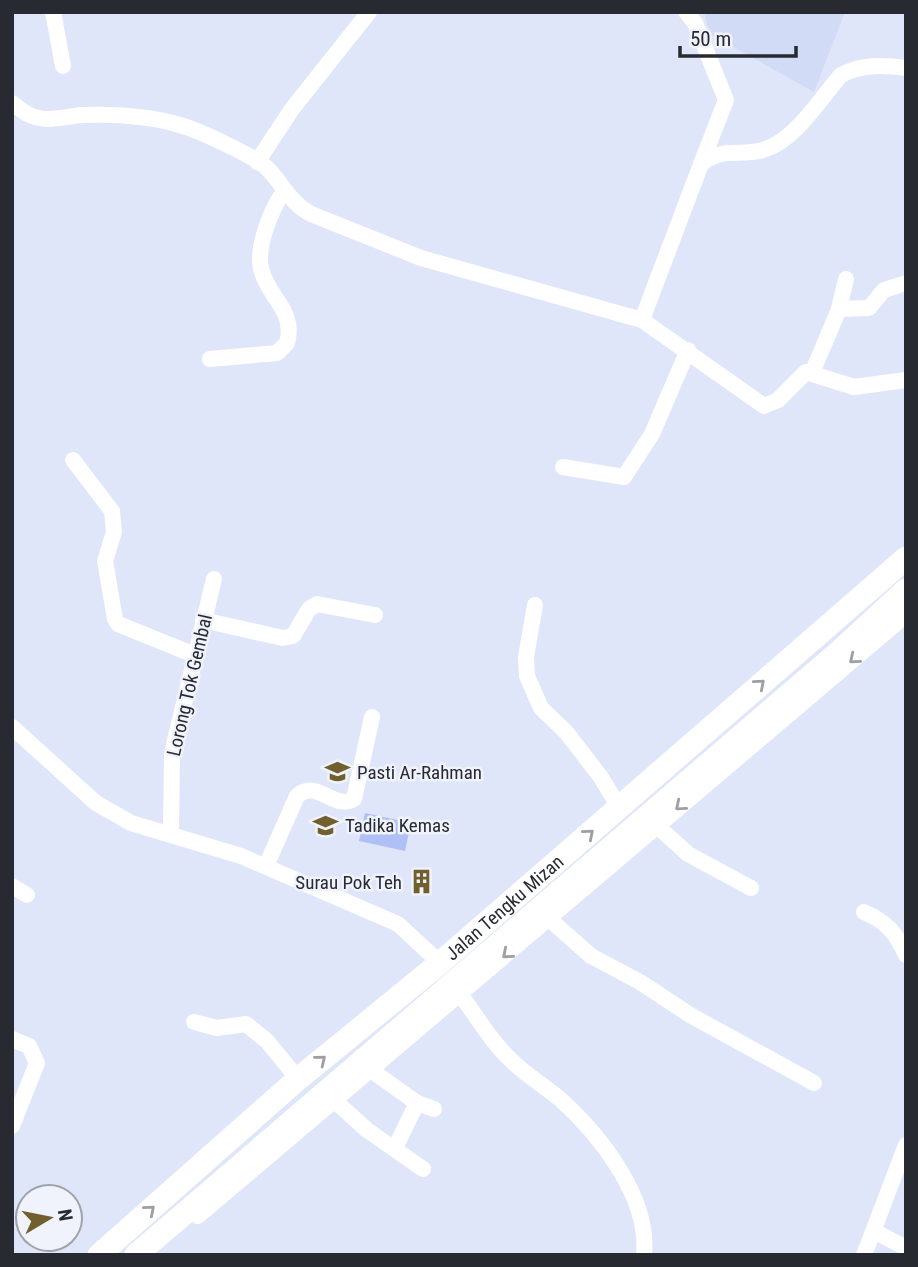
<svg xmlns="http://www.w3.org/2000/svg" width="918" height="1267" viewBox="0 0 918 1267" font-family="'Roboto Condensed',sans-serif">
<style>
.built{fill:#d2dbf6}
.green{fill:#afc0f4}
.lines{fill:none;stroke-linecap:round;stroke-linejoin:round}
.minor{stroke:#fff;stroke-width:16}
.highway{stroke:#fff;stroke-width:23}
.oneway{stroke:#9e9fa2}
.labels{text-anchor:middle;stroke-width:5;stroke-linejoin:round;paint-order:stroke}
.street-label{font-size:19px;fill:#272a31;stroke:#f0f3fb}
.poi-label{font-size:19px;fill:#272a31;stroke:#f0f3fb;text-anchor:start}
</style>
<rect width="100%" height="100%" fill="#dfe6fa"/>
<!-- built -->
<polygon class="built" points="704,12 845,12 814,92 710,34"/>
<!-- green -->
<polygon class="green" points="365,813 411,823 405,851 359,841"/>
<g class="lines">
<!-- minor -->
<g class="minor">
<polyline points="53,12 63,66"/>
<polyline points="686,12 695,23 726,100 701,164"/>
<path d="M12 103C19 108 26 115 35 117 50 122 67 116 83 115 115 114 149 116 180 125 198 130 254 156 267 168 283 184 290 203 311 214L421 258 642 320 764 406 778 400 806 372 854 387 906 380"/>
<polyline points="257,162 292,109 369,12"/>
<polyline points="839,309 869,308 884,290 906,283"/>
<path d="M642 320 701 164C724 146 738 157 763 150 795 141 820 99 841 75 862 64 883 65 906 68"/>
<path d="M210 359 277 353 287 343C296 310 268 298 261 269 256 248 271 208 284 192"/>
<polyline points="812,373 839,309 846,279"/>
<polyline points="73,460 112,511 114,532 105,561 115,619 118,624 197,656"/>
<polyline points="563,467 624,477 652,434 688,350"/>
<polyline points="535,605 526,657 527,676 541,708 566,732 600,776 619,807"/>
<polyline points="203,620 283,638 293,636 309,609 317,604 375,615"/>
<polyline points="12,727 96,803 131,823 241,856 398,924 440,963"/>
<polyline points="657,826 688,854 751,888"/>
<polyline points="171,834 172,753 214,579"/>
<path d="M266 866 297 796C317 778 334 811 354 799L372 717"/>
<polyline points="12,886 27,895"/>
<path d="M864 912C887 922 896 933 906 955"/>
<polyline points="548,918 591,956 640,982 690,1015 814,1083"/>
<path d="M460 994C477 1017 492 1043 513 1062 527 1076 545 1086 560 1099 600 1135 650 1198 644 1255"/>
<polyline points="194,1022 217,1028 246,1024 267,1041 298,1079"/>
<polyline points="12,1039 29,1046 37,1063 12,1126"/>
<polyline points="371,1070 417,1103 434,1109"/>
<polyline points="335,1101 367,1130 423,1169"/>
<polyline points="395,1148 417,1103"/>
<polyline points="198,1216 906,615"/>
<polyline points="874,1231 906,1248"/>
<polyline points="864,1255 906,1145"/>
</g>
<!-- highway -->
<g class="highway">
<path id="s1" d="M99 1255 298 1079 440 963 906 558"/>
<polyline points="136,1255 840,651 906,590"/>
</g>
</g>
<!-- one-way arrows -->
<defs><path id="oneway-chevron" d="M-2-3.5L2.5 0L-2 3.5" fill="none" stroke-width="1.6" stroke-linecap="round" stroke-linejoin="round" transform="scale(1.75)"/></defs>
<g class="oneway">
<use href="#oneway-chevron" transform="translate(854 659) rotate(140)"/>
<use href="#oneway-chevron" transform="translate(760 684) rotate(-41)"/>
<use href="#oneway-chevron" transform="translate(680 806) rotate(140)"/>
<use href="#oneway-chevron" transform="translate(589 834) rotate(-41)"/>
<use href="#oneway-chevron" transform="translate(507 954) rotate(139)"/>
<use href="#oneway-chevron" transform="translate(321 1060) rotate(-39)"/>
<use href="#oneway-chevron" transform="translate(150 1210) rotate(-41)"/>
</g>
<!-- icons -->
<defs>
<symbol id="school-bare" viewBox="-9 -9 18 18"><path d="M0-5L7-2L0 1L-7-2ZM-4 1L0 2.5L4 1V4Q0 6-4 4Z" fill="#71602e" stroke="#f0f3fb" stroke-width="2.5" paint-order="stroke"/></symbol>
<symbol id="building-bare" viewBox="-9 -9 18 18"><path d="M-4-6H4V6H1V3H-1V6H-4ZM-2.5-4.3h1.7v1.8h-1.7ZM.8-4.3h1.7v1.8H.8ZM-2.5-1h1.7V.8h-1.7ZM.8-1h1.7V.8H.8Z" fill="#71602e" stroke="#f0f3fb" stroke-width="2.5" paint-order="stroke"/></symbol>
</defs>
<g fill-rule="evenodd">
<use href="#school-bare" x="320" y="754" width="35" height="35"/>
<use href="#school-bare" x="308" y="808" width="35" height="35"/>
<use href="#building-bare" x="404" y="864" width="35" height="35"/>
</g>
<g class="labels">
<!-- street labels -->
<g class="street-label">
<text transform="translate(189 685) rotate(-77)" y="7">Lorong Tok Gembal</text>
<text dy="7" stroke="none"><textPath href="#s1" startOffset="534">Jalan Tengku Mizan</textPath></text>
</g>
<!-- poi labels -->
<g class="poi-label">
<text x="357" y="779">Pasti Ar-Rahman</text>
<text x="345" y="832">Tadika Kemas</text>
<text x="402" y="889" text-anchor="end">Surau Pok Teh</text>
</g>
</g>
<!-- border -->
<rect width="918" height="1267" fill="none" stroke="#272a31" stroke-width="28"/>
<!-- north arrow -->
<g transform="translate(49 1218) rotate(80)"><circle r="33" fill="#f0f3fb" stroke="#a0a3aa" stroke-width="2"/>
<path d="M0-5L12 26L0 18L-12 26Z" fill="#71602e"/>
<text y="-10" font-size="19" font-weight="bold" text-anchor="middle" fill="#272a31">N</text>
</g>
<!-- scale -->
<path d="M680 46v10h116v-10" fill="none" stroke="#272a31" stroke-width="3.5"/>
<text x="690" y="46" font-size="21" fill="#272a31" stroke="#f0f3fb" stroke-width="5" paint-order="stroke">50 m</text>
</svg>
